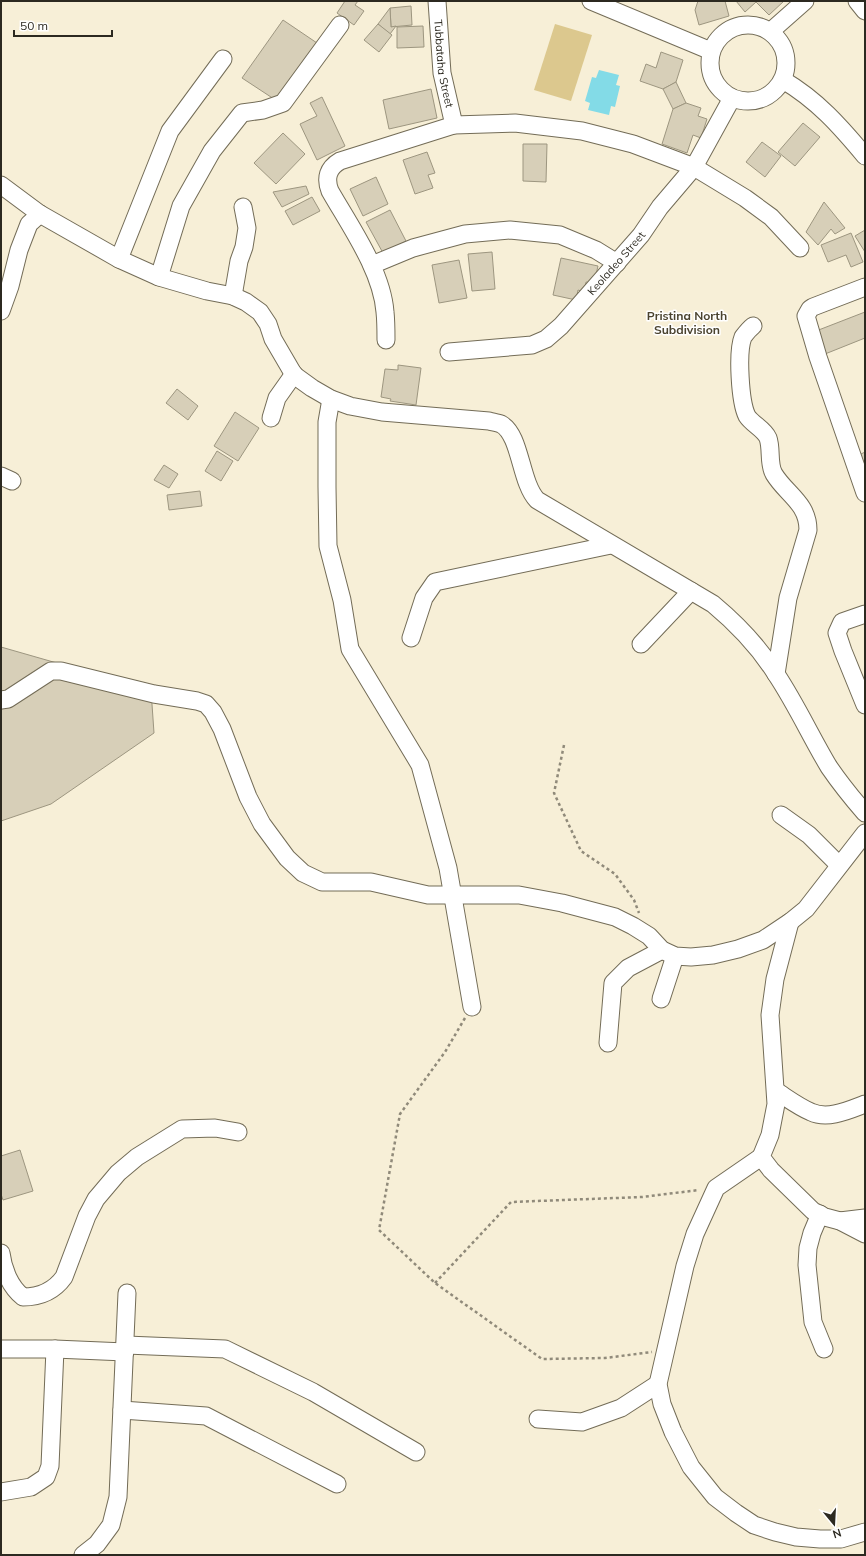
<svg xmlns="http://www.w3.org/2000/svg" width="866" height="1556" viewBox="0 0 866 1556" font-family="Mulish,sans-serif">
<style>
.green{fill:#dcc88e}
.water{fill:#83dbe7}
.building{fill:#d7cfb8;stroke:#9d9680}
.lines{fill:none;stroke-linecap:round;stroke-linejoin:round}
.minor-casing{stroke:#736c57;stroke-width:19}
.path{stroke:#908a7a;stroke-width:2.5;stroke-dasharray:3 3;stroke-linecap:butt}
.minor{stroke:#fff;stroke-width:17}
.labels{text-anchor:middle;stroke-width:3;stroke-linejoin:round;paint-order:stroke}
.street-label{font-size:11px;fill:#2c2920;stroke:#fff}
.neighbourhood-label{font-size:12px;font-weight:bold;fill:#4a432f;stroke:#fff}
</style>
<rect width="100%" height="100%" fill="#f7efd7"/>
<!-- green -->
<polygon class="green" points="555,24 592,35 571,101 534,90"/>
<!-- water -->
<polygon class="water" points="599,70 619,75 616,85 620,86 615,107 611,106 609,115 588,110 590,103 585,101 592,77 596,78"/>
<!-- building -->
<g class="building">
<polygon points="345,1 358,1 355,5 364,11 354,25 337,13"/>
<polygon points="698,1 725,1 729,16 699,25 695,10"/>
<polygon points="736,1 784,1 769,15 756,2 745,12"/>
<polygon points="411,6 412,25 391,27 390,8"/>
<polygon points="390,8 391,27 396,26 390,34 378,24"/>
<polygon points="283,20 317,43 277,101 242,78"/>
<polygon points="378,24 392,35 379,52 364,40"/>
<polygon points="423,26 424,47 397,48 397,27"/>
<polygon points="661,52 683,60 676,82 663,89 640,81 646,64 656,68"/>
<polygon points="676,82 686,103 673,109 663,89"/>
<polygon points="431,89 437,118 389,129 383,100"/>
<polygon points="322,97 345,146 317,160 300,124 317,116 310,103"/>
<polygon points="686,103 701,108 698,116 707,119 701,138 693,135 687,153 662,144 673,109"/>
<polygon points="803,123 820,137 795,166 778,152"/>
<polygon points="283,133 305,154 276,184 254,163"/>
<polygon points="762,142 781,156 765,177 746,162"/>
<polygon points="523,144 547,144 546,182 523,181"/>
<polygon points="427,152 435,173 428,175 433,188 415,194 403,160"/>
<polygon points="376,177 388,204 363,216 350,189"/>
<polygon points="306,186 309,194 282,207 273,192"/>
<polygon points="312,197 320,211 293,225 285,211"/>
<polygon points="824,202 845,228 835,234 831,229 818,245 806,232"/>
<polygon points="390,210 406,241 383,253 366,222"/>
<polygon points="865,230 865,252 855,236"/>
<polygon points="851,233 863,262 851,267 846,255 828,262 821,245"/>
<polygon points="492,252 495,289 472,291 468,254"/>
<polygon points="561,258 598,266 594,283 586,282 584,292 578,290 576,300 553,295"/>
<polygon points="459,260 467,298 439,303 432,265"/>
<polygon points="865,312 865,338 825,354 816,331"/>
<polygon points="398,365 421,368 416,405 390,401 391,399 381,397 385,369 398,370"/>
<polygon points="177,389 198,406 188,420 166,403"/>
<polygon points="235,412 259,428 238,461 214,446"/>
<polygon points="217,451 233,461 221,481 205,471"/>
<polygon points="865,452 865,471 859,455"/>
<polygon points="164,465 178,474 169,488 154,480"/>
<polygon points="200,491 202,506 169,510 167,495"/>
<polygon points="1,647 151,690 154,733 51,804 1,821"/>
<polygon points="20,1150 33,1191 3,1200 1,1194 1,1156"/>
</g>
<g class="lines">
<defs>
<g id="minor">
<path id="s1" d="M437 1 442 73 454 125"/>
<polyline points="591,1 711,51"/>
<polyline points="857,1 865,11"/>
<circle cx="748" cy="63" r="38"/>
<polyline points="771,31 805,1"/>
<path d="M783 80C817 100 840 126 865 156"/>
<path d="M1 185 40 214 119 259 159 277 207 291 233 296 246 302 260 312 268 324 273 339 294 375 312 388 331 399 350 406 382 412 489 421C493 422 498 423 501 424 521 435 520 482 537 500L713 604C737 624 759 647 776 674 796 704 811 737 829 767 840 783 852 798 865 813"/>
<polyline points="119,259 170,131 223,59"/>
<polyline points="372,265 413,248 465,234 510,230 560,235 596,250 617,263"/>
<polyline points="159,277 181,206 212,151 242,113 263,110 283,103 340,25"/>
<polyline points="865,287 813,307 810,309 806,316 818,357 865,493"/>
<polyline points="233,296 239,261 244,247 247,228 243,207"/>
<polyline points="1,311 10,286 19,250 29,224 40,214"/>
<path d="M753 326C749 329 746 333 743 337 737 352 740 402 747 416 752 424 764 429 768 438 772 449 768 464 774 474 786 494 808 503 808 530L788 598 776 674"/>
<path d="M386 340C386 331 386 321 385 312 382 271 350 226 330 191 325 178 328 168 340 161L454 125 515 123 582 131 633 144 694 167 745 198 771 217 800 248"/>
<path id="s2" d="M449 352 532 345 546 339 561 326 641 235 660 207 694 167 732 98"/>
<polyline points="331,399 327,422 327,487 328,546 342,600 350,649 420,765 448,868 472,1007"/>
<polyline points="271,418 277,398 294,374"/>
<polyline points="1,476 12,481"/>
<polyline points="865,614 842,622 837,633 843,651 865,705"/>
<polyline points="411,638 424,598 435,582 611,545"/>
<polyline points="641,644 691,591"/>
<polyline points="1,700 8,699 51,671 61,671 154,694 197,701 206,704 213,712 222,729 248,797 262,824 287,858 303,873 322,882 371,882 428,895 519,895 562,903 615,917 633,926 649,936 662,950 675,956 691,957 713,955 738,949 763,940 790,922 806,909 865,833"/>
<polyline points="781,815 809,835 839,865"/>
<polyline points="790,922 775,979 770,1015 776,1104 770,1135 761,1157 771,1170 813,1211 825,1217 840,1221 865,1234"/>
<polyline points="661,999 675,956"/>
<polyline points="608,1043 613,983 628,968 662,950"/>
<path d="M776 1091C787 1098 799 1107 811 1112 828 1120 849 1110 865 1104"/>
<polyline points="761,1157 716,1188 695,1234 685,1266 658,1384 662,1404 673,1432 691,1467 715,1497 736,1513 754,1525 775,1532 796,1537 820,1539 841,1539 865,1532"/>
<polyline points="820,1214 812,1233 808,1248 807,1265 813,1322 824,1349"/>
<polyline points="840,1221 865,1218"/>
<path d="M1 1253C3 1269 10 1287 23 1297 41 1297 54 1291 64 1277L87 1216 96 1199 118 1173 137 1157 182 1129 215 1128 238 1132"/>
<polyline points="126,1345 225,1349 313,1392 416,1452"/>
<polyline points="1,1349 55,1349 125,1352"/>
<polyline points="122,1410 206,1416 337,1484"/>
<polyline points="538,1419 582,1422 621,1408 658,1384"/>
<polyline points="1,1492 31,1487 46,1477 50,1466 55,1349"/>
<polyline points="83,1555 97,1544 111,1525 118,1497 127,1293"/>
</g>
</defs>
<!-- minor casing -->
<use href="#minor" class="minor-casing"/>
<!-- path -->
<g class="path">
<polyline points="564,745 554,793 581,851 615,874 634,900 639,913"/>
<polyline points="465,1018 445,1052 400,1114 379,1230 435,1283 542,1359 605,1358 652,1352"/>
<polyline points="435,1283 511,1202 642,1197 699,1190"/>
</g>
<!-- minor -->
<use href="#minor" class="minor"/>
</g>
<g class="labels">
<!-- street labels -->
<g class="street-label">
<text dy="4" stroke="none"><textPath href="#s1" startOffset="63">Tubbataha Street</textPath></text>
<text dy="4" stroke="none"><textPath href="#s2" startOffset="202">Keoladeo Street</textPath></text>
</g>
<!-- neighbourhood labels -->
<g class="neighbourhood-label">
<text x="687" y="320">Pristina North<tspan x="687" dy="14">Subdivision</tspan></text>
</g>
</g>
<!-- border -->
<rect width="866" height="1556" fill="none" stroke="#2c2920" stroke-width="4"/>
<!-- north arrow -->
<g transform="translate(834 1524) rotate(162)" stroke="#ffffff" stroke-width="3" paint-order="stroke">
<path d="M0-3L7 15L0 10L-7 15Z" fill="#2c2920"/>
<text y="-6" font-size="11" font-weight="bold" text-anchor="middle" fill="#2c2920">N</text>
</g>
<!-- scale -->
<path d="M14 30v6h98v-6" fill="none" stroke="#2c2920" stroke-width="2"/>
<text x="20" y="30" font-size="12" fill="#2c2920" stroke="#ffffff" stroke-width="3" paint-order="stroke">50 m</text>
</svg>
